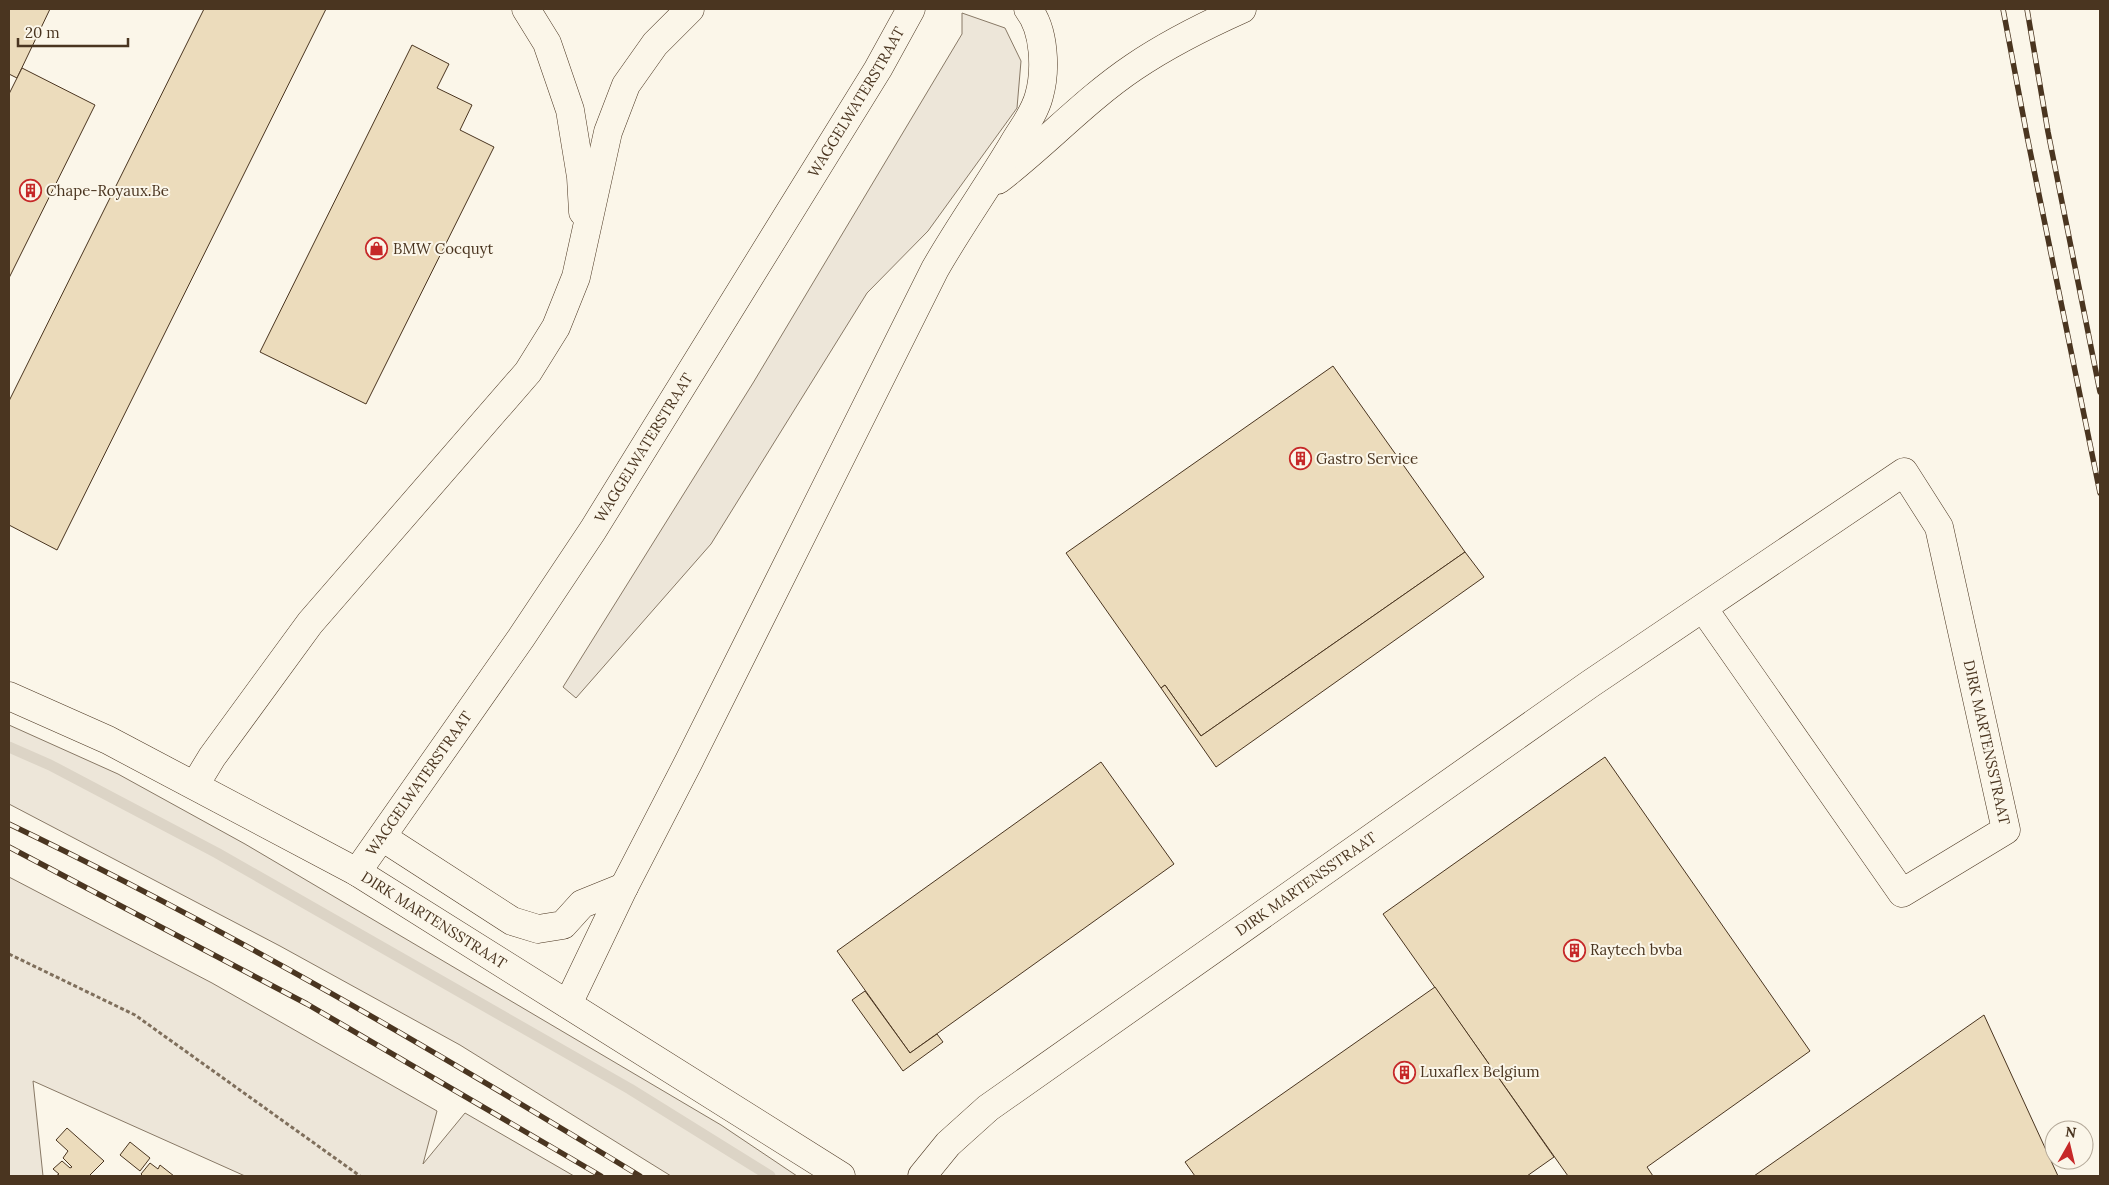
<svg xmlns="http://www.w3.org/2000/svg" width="2109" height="1185" viewBox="0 0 2109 1185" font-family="Lora,serif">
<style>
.green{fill:#ede6d9;stroke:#887966}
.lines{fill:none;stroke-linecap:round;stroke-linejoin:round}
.stream{stroke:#dcd4c6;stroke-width:11}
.building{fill:#ecdcbc;stroke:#4a3520}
.minor-casing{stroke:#4a3520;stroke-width:29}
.major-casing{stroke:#4a3520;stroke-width:29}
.highway-casing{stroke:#4a3520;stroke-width:29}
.path{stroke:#7f6f5c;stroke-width:3;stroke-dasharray:4 2.5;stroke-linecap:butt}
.minor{stroke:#fbf6e9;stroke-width:28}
.major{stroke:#fbf6e9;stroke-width:28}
.highway{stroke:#fbf6e9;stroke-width:28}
.rail-casing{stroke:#4a3520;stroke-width:5.5}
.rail{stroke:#fbf6e9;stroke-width:4;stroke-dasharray:11;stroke-linecap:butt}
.labels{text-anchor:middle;stroke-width:4;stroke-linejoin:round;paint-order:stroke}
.street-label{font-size:15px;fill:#4a3520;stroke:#fbf6e9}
.poi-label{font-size:15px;fill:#4a3520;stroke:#fbf6e9;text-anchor:start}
</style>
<rect width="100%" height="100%" fill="#fbf6e9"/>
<!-- green -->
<g class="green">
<polygon points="962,13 1005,28 1021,61 1017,108 928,231 867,293 711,544 576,698 563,687 753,383 962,34"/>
<polygon points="9,725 118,774 245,844 721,1125 797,1176 671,1176 460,1045 280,946 9,804"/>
<polygon points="9,877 212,983 437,1111 423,1164 465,1113 574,1176 245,1176 33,1081 43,1176 9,1176"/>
</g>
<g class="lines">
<!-- stream -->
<polyline class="stream" points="9,747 50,765 217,853 630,1089 770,1176"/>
</g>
<!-- building -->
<g class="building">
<polygon points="9,9 50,9 17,78 9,74"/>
<polygon points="204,9 326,9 57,550 9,525 9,401"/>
<polygon points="412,45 449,64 437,88 472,105 460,130 494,147 366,404 260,352"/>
<polygon points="22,68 95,105 9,278 9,94"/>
<polygon points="1333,366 1465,552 1201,736 1165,685 1161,688 1066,553"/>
<polygon points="1465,552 1484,577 1216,767 1161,688 1165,685 1201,736"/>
<polygon points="1605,757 1810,1051 1647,1167 1653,1176 1568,1176 1383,914"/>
<polygon points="1101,762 1174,864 910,1053 837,951"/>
<polygon points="1435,987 1554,1157 1527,1176 1195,1176 1185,1162"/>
<polygon points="865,991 910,1053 937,1034 943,1042 903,1071 852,1000"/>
<polygon points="1984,1015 2058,1176 1754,1176"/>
<polygon points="67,1128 104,1161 89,1176 56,1176 59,1174 53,1169 62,1161 70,1168 72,1167 63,1158 68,1151 56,1140"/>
<polygon points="130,1142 150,1158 140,1171 120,1155"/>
<polygon points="150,1163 158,1169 160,1165 174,1176 143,1176 141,1174"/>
</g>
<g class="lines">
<defs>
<g id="minor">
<path id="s1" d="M9 696 108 740 357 872 841 1176"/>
<path id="s2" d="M922 1176 948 1144 988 1108 1590 684 1904 472 1939 527 2006 830 1902 893 1703 608"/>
</g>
<g id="major">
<polyline points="382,837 512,921 538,929 563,925 582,904 624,887"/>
<path id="s3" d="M357 872 521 638 593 530 878 69 911 9"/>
</g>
<g id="highway">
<polyline points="526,9 547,43 570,110 581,177 583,212"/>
<path d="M998 180C1045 144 1085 100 1134 67 1168 44 1204 26 1242 9"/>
<polyline points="195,785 212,757 310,623 528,372 556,327 576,277 608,132 626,85 655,44 690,9"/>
<path d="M568 1004 624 887 689 761 935 269C959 227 987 188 1012 146 1021 130 1034 115 1039 96 1046 71 1045 30 1028 9"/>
</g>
</defs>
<!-- minor casing -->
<use href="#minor" class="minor-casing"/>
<!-- major casing -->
<use href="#major" class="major-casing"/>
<!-- highway casing -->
<use href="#highway" class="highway-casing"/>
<!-- path -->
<polyline class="path" points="9,954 135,1015 360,1176"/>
<!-- minor -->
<use href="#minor" class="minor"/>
<!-- major -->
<use href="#major" class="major"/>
<!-- highway -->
<use href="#highway" class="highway"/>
<defs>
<g id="rail">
<polyline points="2003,9 2027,136 2100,493"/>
<polyline points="2027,9 2048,132 2100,392"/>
<path d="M9 824C226 928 435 1051 640 1176"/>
<polyline points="9,847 307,1004 601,1176"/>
</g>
</defs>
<!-- rail casing -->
<use href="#rail" class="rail-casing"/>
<!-- rail -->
<use href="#rail" class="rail"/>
</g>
<!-- icons -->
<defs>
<symbol id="building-ring" viewBox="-11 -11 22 22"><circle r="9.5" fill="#fbf6e9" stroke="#c62828" stroke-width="1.5"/><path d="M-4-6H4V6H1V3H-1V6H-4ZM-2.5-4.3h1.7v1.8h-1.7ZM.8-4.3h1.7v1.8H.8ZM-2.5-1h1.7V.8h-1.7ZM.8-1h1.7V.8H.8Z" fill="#c62828"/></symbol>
<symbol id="shop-ring" viewBox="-11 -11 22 22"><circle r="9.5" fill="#fbf6e9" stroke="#c62828" stroke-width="1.5"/><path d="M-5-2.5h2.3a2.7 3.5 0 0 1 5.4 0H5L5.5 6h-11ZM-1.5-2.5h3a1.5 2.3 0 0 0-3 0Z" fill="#c62828"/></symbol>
</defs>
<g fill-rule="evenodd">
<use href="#building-ring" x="18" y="178" width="25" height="25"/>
<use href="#shop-ring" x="364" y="236" width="25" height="25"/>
<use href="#building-ring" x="1288" y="446" width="25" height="25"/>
<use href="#building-ring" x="1562" y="938" width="25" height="25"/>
<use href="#building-ring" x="1392" y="1060" width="25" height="25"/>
</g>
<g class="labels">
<!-- street labels -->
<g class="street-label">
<text dy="5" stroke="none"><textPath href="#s3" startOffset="918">WAGGELWATERSTRAAT</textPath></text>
<text dy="5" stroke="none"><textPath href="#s3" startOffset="512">WAGGELWATERSTRAAT</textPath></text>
<text dy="5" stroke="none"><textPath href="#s2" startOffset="1496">DIRK MARTENSSTRAAT</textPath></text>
<text dy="5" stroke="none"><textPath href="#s3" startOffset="108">WAGGELWATERSTRAAT</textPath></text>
<text dy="5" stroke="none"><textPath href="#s2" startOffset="484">DIRK MARTENSSTRAAT</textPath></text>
<text dy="5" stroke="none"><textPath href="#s1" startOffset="481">DIRK MARTENSSTRAAT</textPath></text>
</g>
<!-- poi labels -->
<g class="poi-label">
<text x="46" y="196">Chape-Royaux.Be</text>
<text x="393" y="254">BMW Cocquyt</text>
<text x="1316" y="464">Gastro Service</text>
<text x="1590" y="955">Raytech bvba</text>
<text x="1420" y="1077">Luxaflex Belgium</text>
</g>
</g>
<!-- border -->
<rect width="2109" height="1185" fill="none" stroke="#4a3520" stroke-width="20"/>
<!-- north arrow -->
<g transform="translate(2069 1145) rotate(8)"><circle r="24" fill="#fbf6e9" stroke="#b4a999"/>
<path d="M0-4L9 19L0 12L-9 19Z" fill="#c62828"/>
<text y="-8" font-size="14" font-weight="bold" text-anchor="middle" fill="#4a3520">N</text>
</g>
<!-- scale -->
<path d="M18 38v8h110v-8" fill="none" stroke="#4a3520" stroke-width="2.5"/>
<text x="25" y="38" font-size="15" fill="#4a3520" stroke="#fbf6e9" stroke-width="4" paint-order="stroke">20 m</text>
</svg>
